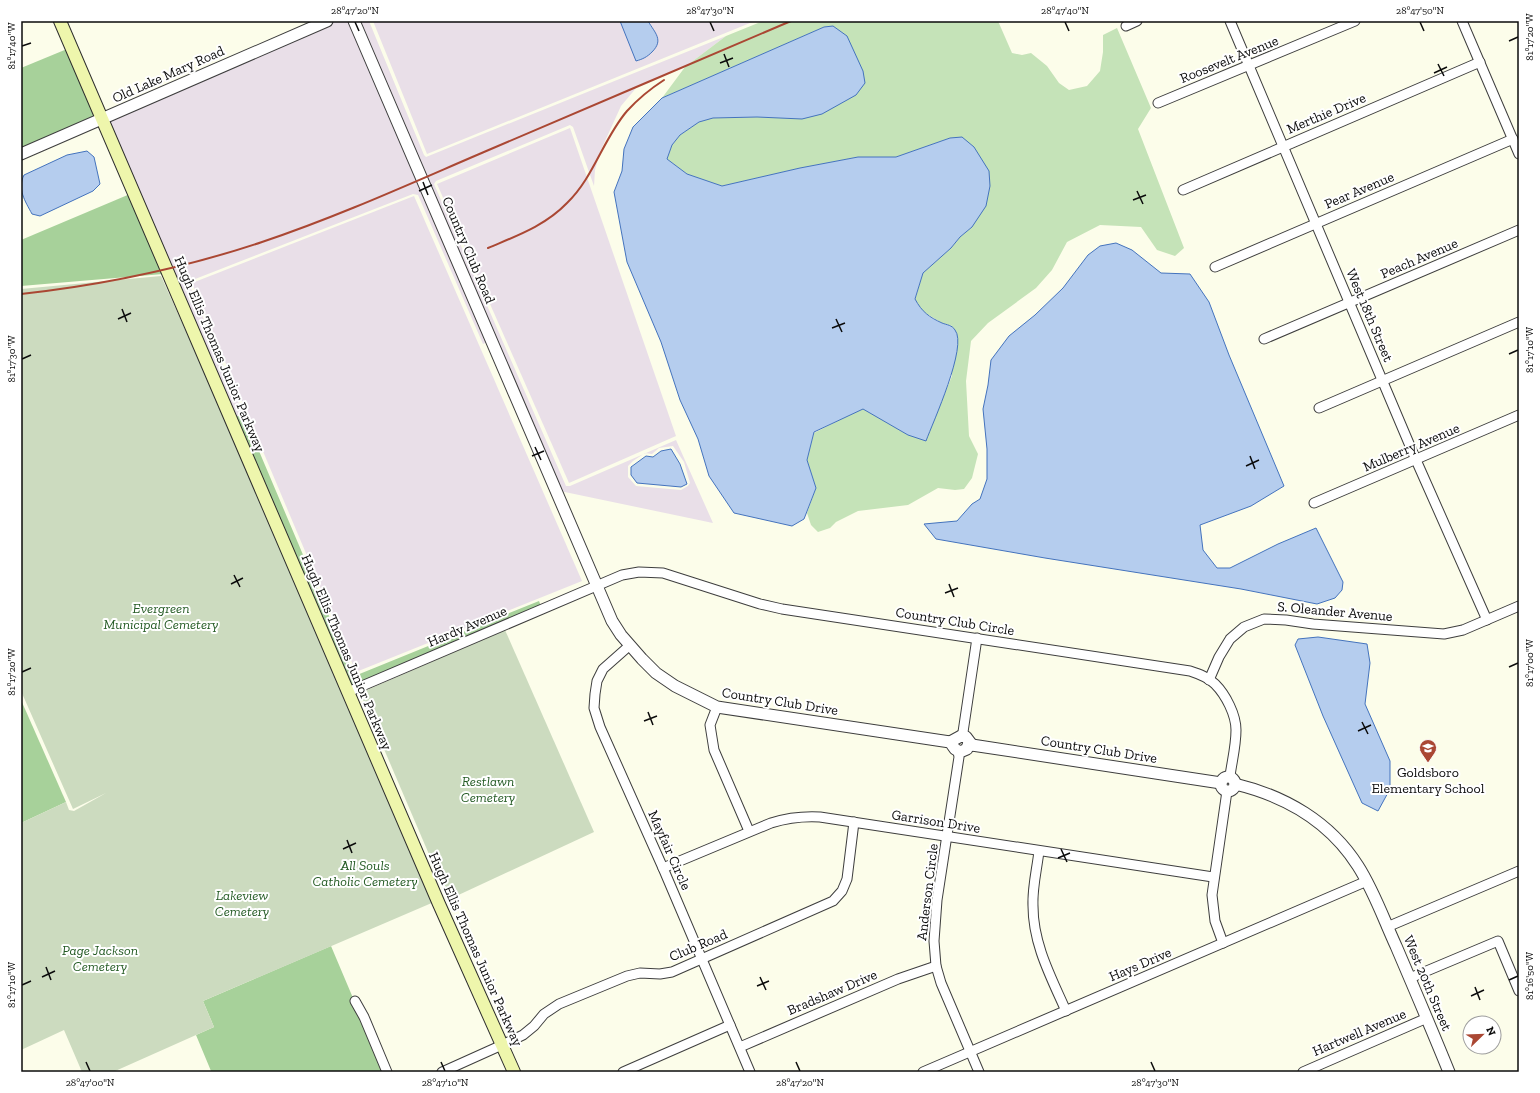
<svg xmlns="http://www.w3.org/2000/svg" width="1540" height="1093" viewBox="0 0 1540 1093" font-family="'Zilla Slab',serif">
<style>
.industrial{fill:#e9dfe8;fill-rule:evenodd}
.green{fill:#c5e3b8}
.forest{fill:#a7d19a}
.cemetery{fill:#ccdbbf}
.water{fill:#b5cdee;stroke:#4473bd}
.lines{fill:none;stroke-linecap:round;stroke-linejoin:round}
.minor-casing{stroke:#3e3e3e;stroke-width:11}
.tertiary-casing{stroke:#3e3e3e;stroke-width:13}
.secondary-casing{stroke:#2d2d2d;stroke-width:14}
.minor{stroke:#fff;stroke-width:9}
.tertiary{stroke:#fff;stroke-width:11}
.secondary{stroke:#eef6ac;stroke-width:12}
.rail{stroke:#aa4733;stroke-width:2}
.ticks{fill:none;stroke:#0b0b0b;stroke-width:1.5}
.labels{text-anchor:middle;stroke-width:4;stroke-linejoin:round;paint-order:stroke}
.street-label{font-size:14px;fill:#0b0b0b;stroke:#fff}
.park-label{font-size:14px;font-style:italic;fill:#235a23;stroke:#fff}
.poi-label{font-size:14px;fill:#0b0b0b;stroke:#fff}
.neatline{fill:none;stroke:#0b0b0b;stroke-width:1.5}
.ticks-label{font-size:10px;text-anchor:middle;fill:#0b0b0b}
</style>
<rect width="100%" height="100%" fill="#fcfdea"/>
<!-- industrial -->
<g class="industrial">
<polygon points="336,21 349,21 487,342 483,344 418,195 413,194 190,281 189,284 245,418 234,415 107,121"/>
<path d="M358 21H369L424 155 426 157 726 36 685 67 637 87 621 106 600 152 595 170 594 186 573 127 570 125 436 181 434 184 566 486H570L676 440 713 523 560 491ZM673 446 684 462 690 483 688 486 681 490 636 486 628 477V466L633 461 645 453 652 454 659 448Z"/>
<polygon points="373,21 755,21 427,154"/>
<polygon points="570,128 676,436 569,483 437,184"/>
<polygon points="414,196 582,581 356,672 192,283"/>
</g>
<!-- green -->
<polygon class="green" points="763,21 998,21 1012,53 1022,55 1031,53 1047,66 1059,83 1069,90 1087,86 1100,71 1103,52 1103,35 1117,28 1151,108 1138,129 1184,248 1175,256 1157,250 1141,227 1100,225 1067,242 1052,270 1036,288 988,323 971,341 966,381 969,436 978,454 972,478 964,489 955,490 938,488 908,505 858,511 836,522 830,528 818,532 811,525 807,513 816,488 807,460 814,433 863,408 908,435 940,405 952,376 952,326 942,323 922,311 915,300 923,273 951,248 960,237 972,227 950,138 896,157 858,157 800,168 722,186 687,174 667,159 672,145 680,135 699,122 712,118 757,117 824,27 662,98 685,67 726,36"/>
<!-- forest -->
<g class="forest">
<polygon points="67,49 97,118 21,150 21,68"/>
<polygon points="130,194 163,274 21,286 21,240"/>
<polygon points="234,415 245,418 354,675 357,675 539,601 541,606 393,669 350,686"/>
<polygon points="21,700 66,802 21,823"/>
<polygon points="331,946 353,998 350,1000 360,1019 383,1072 211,1071 196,1035 214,1027 203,1001"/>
</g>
<!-- cemetery -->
<g class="cemetery">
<polygon points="161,276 348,692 342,695 434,902 203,1001 214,1027 113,1072 82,1072 64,1030 21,1050 21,823 66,802 69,810 74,811 106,793 73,809 21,691 21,289"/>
<polygon points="505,630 594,832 452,898 434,866 360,693"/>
</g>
<!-- water -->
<g class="water">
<path d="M620 21H648C655 33 664 40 652 52 647 57 643 59 636 61Z"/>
<path d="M833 26 847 36 863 71 865 83 856 95 822 114 802 119 757 117 713 118 699 122 680 135 672 145 667 159 687 174 722 186 800 168 858 157H896L950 138 962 137 974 147 989 171 990 186 986 206 972 227 960 237 951 248 923 273 915 299C922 312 929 317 942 323 947 325 952 325 955 330 968 346 933 422 926 441L908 435 863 409 814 432 807 460 816 488 804 519 792 526 734 513 709 476 698 439 680 400 661 342 627 262 614 192 622 171 624 149 633 127 662 98 824 27Z"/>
<path d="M87 151 94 157 100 184 93 191 40 216 32 214C25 201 17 189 24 175L67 155Z"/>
<polygon points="1116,243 1132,250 1161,273 1190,274 1209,302 1229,355 1284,486 1251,506 1200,525 1203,550 1217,568 1230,568 1278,544 1316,528 1343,582 1342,590 1335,598 1317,604 1241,589 1045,558 936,539 924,524 957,521 972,504 980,499 987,479 987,449 983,409 988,385 991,360 1009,336 1035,315 1063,288 1088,255 1100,246"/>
<polygon points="671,449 680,464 687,484 681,487 637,483 631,475 631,467 646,456 653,457 661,451"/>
<polygon points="1318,637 1367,644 1370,663 1365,704 1390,761 1390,789 1378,811 1362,803 1323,716 1295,645 1298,639"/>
</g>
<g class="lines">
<defs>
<g id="minor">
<polyline points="1230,21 1416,460 1487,620"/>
<polyline points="1462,21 1519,154"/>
<polyline points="1126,26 1137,21"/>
<polyline points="1158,103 1355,21"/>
<polyline points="1183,190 1480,62"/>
<polyline points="1215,267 1513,139"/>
<polyline points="1264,339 1519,230"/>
<polyline points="1319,408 1519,322"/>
<polyline points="1314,503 1519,415"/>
<polyline points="629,646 603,669 597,681 595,694 594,708 600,727 663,868 750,1072"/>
<polyline points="1209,680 1219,657 1230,639 1244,627 1264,619 1286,620 1313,624 1444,634 1463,630 1519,606"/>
<path d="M348 692 622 575 639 572 663 573 760 604 782 609 1190 671C1199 674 1208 677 1215 684 1226 695 1236 715 1236 730 1236 746 1232 761 1230 776"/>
<polyline points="717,707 710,725 714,750 749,831"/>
<polyline points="965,737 963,732 977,638"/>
<polyline points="958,751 959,757 937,900 934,941 936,966 941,983 979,1072"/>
<path d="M1039 851C1037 869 1032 888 1033 906 1033 944 1051 977 1066 1011"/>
<path d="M663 868 771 823C787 818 802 816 820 817L1213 877"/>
<polyline points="1387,927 1519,871"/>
<polyline points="1223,943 1215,921 1212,895 1227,791"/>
<polyline points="1410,978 1498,941 1519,991"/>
<polyline points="355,1001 364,1017 387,1072"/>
<polyline points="740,1047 898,979 936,966"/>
<polyline points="442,1072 502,1045 523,1035 534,1026 544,1014 559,1004 627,976 640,973 660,974 672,972 833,901 842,891 847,879 854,822"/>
<polyline points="623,1072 730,1025"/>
<polyline points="923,1072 1367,881"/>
<polyline points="1303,1072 1427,1018"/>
</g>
<g id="tertiary">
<polyline points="354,21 597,586 612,621 621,635 642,659 656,673 675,686 717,707 950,742 955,749 960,752 967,749 969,742"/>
<polyline points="21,154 327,21"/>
<polyline points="950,742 961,736 966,737 972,745"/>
<polyline points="968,746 972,745 1221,783"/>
<circle cx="1228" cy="784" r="7"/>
<path d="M1235 784C1285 796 1330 822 1358 866 1374 891 1384 920 1396 946 1414 988 1432 1030 1449 1072"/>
</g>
<polyline id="secondary" points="60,21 439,904 514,1072"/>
</defs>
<!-- minor casing -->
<use href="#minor" class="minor-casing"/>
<!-- tertiary casing -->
<use href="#tertiary" class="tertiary-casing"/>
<!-- secondary casing -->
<use href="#secondary" class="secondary-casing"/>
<!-- minor -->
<use href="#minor" class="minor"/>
<!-- tertiary -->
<use href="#tertiary" class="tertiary"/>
<!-- secondary -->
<use href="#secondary" class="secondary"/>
<!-- rail -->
<g class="rail">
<path d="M488 248C516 236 545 226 567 203 594 177 603 139 627 111 638 99 650 89 664 80"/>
<path d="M21 294C103 285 184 268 262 242 340 216 416 181 491 149 591 106 691 64 791 21"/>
</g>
</g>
<!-- ticks -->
<path class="ticks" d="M355 22 359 31M710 22 714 31M1065 22 1069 31M1420 22 1424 31M1509 41 1518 37M22 46 31 43M724 54 729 67M720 63 733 58M1438 64 1444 76M1434 73 1447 67M423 182 428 195M419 191 432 185M1137 191 1143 204M1133 200 1146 195M122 309 127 322M118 319 131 313M836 319 842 332M832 328 845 323M1509 354 1518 350M22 359 31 355M535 447 541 460M532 456 544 451M1250 456 1255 469M1246 466 1259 460M234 575 240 587M231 584 243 578M949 584 954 597M945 593 958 588M1509 667 1518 663M22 672 31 668M648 712 653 725M644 721 657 716M1362 722 1368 734M1358 731 1371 725M347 840 352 853M343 849 356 843M1061 849 1067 862M1058 858 1070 853M46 967 51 980M42 977 55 971M760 977 766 990M1509 980 1518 976M22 985 31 981M757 986 769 981M1475 987 1480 1000M1471 996 1484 990M86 1062 90 1071M441 1062 445 1071M796 1062 800 1071M1151 1062 1155 1071"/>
<!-- icons -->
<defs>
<symbol id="school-pin" viewBox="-11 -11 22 30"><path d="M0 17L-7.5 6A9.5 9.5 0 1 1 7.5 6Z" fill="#aa4733" stroke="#fff"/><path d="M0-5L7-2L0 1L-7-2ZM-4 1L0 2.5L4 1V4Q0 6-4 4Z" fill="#fff"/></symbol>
</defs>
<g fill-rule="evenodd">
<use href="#school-pin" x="1418" y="738" width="20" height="27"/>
</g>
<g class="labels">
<!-- street labels -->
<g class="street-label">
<text transform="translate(1229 59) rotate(-22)" y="5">Roosevelt Avenue</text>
<text transform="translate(168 74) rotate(-24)" y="5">Old Lake Mary Road</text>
<text transform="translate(1326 113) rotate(-23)" y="5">Merthie Drive</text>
<text transform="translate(1359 190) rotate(-23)" y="5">Pear Avenue</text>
<text transform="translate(469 250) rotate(67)" y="5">Country Club Road</text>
<text transform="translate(1419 258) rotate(-23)" y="5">Peach Avenue</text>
<text transform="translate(1370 315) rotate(67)" y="5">West 18th Street</text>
<text transform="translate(220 354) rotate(67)" y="5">Hugh Ellis Thomas Junior Parkway</text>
<text transform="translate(1411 447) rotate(-23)" y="5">Mulberry Avenue</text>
<text transform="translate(1335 611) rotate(5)" y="5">S. Oleander Avenue</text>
<text transform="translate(955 621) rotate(9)" y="5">Country Club Circle</text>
<text transform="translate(467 626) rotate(-23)" y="5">Hardy Avenue</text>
<text transform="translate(347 652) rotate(67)" y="5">Hugh Ellis Thomas Junior Parkway</text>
<text transform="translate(780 701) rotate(9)" y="5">Country Club Drive</text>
<text transform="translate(1099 749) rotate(9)" y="5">Country Club Drive</text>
<text transform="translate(936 821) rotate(9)" y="5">Garrison Drive</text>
<text transform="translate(670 850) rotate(66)" y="5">Mayfair Circle</text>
<text transform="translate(927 892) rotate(-83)" y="5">Anderson Circle</text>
<text transform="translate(698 945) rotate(-23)" y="5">Club Road</text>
<text transform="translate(476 949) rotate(66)" y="5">Hugh Ellis Thomas Junior Parkway</text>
<text transform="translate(1140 964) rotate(-23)" y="5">Hays Drive</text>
<text transform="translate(1428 983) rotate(67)" y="5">West 20th Street</text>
<text transform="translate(832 992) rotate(-23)" y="5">Bradshaw Drive</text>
<text transform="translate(1359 1032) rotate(-23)" y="5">Hartwell Avenue</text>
</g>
<!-- park labels -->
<g class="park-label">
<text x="161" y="613">Evergreen<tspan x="161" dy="16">Municipal Cemetery</tspan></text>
<text x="488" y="786">Restlawn<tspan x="488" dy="16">Cemetery</tspan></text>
<text x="365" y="870">All Souls<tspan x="365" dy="16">Catholic Cemetery</tspan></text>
<text x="242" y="900">Lakeview<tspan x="242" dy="16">Cemetery</tspan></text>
<text x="100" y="955">Page Jackson<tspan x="100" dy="16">Cemetery</tspan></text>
</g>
<!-- poi labels -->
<g class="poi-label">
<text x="1428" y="777">Goldsboro<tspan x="1428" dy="16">Elementary School</tspan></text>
</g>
</g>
<!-- border -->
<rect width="1540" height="1093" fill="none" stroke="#ffffff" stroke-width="44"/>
<!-- north arrow -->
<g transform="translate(1482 1035) rotate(67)"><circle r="19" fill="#ffffff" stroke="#9d9d9d"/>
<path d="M0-3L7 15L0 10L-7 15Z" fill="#aa4733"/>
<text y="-6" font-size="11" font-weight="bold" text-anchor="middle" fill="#0b0b0b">N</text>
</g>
<rect x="22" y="22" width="1496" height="1049" class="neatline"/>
<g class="ticks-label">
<text x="355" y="14">28°47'20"N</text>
<text x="710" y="14">28°47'30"N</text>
<text x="1065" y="14">28°47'40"N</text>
<text x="1420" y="14">28°47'50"N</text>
<text transform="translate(1529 37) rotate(-90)" y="4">81°17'20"W</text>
<text transform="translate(11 46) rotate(-90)" y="4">81°17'40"W</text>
<text transform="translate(1529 350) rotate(-90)" y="4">81°17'10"W</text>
<text transform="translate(11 359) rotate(-90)" y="4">81°17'30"W</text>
<text transform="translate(1529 663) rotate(-90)" y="4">81°17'00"W</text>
<text transform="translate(11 672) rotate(-90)" y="4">81°17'20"W</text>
<text transform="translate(1529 976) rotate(-90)" y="4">81°16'50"W</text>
<text transform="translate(11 985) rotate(-90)" y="4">81°17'10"W</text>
<text x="90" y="1086">28°47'00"N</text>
<text x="445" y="1086">28°47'10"N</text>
<text x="800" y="1086">28°47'20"N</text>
<text x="1155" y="1086">28°47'30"N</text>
</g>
</svg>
